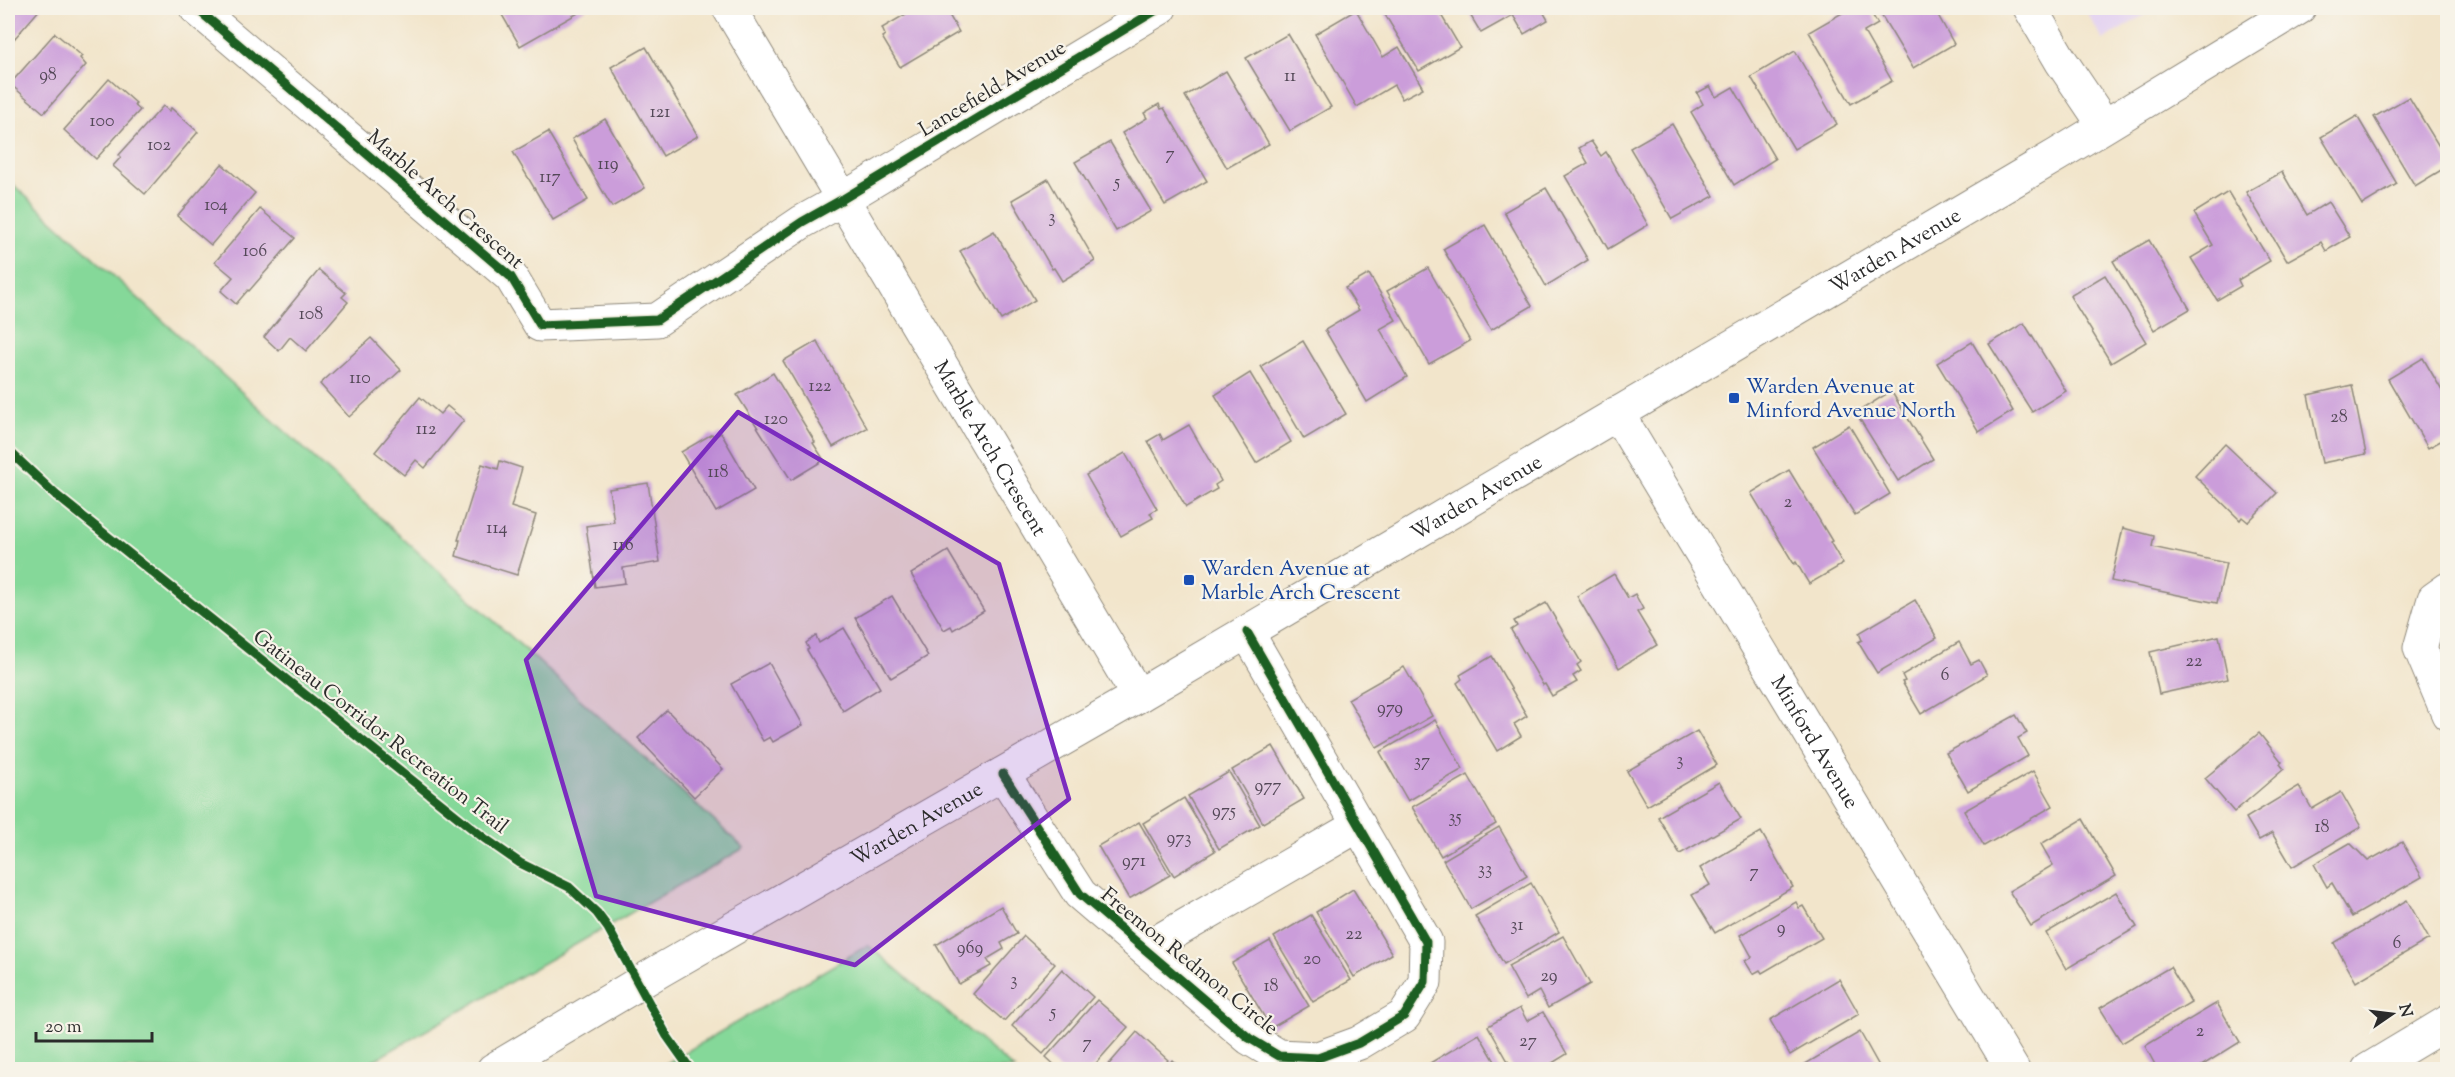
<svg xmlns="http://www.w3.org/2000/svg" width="2455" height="1077" viewBox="0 0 2455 1077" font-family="'Sorts Mill Goudy',serif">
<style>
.built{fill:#e4d3f1}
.green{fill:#85d899;stroke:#588262;stroke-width:1.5}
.building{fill:#cb9dda}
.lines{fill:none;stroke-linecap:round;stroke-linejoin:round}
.minor-casing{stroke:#8e887b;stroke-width:35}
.major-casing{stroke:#8e887b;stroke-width:35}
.minor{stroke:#fff;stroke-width:33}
.major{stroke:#fff;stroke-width:33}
.cycleway-casing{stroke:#f7f3e8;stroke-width:13}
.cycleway{stroke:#1b5e20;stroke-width:9}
.marked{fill:#7b2cbf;fill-opacity:0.2;stroke:#7b2cbf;stroke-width:4.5;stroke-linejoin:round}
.transit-dot{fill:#1a4fb4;stroke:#f7f3e8;stroke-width:2}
.labels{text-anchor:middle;stroke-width:4.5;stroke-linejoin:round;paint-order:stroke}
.number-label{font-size:18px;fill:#534857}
.street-label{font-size:21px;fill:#2b2b2b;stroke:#f7f3e8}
.transit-label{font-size:21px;fill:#164399;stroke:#f7f3e8;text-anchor:start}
</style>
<rect width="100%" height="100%" fill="#f7f3e8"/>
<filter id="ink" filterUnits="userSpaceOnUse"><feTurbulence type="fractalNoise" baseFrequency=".0167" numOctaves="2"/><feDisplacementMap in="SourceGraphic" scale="12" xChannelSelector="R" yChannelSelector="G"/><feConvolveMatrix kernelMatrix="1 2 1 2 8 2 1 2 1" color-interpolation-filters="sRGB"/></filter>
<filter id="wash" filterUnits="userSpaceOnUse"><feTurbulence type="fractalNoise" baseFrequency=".008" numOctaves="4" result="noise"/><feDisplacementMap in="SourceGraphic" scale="24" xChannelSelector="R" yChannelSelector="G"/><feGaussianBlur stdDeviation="1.35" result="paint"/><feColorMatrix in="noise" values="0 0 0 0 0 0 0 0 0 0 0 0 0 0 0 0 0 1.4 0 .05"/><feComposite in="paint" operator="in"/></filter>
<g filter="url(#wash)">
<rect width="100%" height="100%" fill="#f2e5cb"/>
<!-- built -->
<polygon class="built" points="2084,8 2156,8 2103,40"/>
<!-- green -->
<g class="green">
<polygon points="8,180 744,848 359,1069 8,1069"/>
<polygon points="868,945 1014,1069 657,1069"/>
</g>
<g id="blocks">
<!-- building -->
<g class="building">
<polygon points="8,8 41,8 8,46"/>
<polygon points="498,8 587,8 520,46"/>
<polygon points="916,8 945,8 959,32 900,67 882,37 885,35 882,28"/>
<polygon points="1381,8 1437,8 1460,47 1419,71"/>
<polygon points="1466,8 1541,8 1548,20 1524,34 1513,15 1481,33"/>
<polygon points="1842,8 1868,8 1878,24 1864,32 1892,81 1851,104 1809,32 1844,12"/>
<polygon points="1877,8 1934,8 1954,44 1913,68"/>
<polygon points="1356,10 1383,57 1399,47 1423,88 1402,99 1394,85 1357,107 1315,34"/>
<polygon points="55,33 82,56 80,58 86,65 44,113 10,84"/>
<polygon points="1288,34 1331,107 1290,131 1246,58"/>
<polygon points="646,47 698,136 663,156 611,67"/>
<polygon points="1795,51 1837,124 1794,149 1751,77"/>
<polygon points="1226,71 1269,144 1227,168 1185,96"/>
<polygon points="109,79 136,103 134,105 140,110 96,159 64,130"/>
<polygon points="1710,86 1716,97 1733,87 1775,159 1734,185 1691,112 1703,104 1697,93"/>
<polygon points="2409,97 2448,161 2448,166 2415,186 2374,117"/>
<polygon points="1159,104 1161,109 1164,108 1207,181 1165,205 1122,133 1147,118 1144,113"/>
<polygon points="163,106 169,111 171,108 198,132 145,194 113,166 121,157 119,155"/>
<polygon points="2357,116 2397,184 2362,205 2321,137"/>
<polygon points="605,119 645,188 612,207 572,139"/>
<polygon points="1672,124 1714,196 1672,219 1630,148"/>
<polygon points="548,132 588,200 553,220 513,152"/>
<polygon points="1591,141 1601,156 1606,152 1648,225 1608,249 1565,176 1588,163 1579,148"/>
<polygon points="1110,142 1151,211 1116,231 1075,162"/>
<polygon points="222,164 255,193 211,245 177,216"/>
<polygon points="2282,172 2307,215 2328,202 2350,237 2326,251 2321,242 2287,261 2246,192"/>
<polygon points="1048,179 1095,261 1062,281 1054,268 1052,269 1012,200"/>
<polygon points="1546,188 1588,260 1546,286 1504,212"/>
<polygon points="2228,192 2270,261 2238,280 2241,286 2217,300 2191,258 2213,245 2194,213"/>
<polygon points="260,209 295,238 249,291 248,290 236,304 221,291 233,277 215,262"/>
<polygon points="1485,225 1532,306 1491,330 1443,249"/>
<polygon points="994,231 1035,300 1001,320 960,251"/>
<polygon points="2149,240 2190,309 2154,330 2113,261"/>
<polygon points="1428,268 1470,341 1429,364 1387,291"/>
<polygon points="319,270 346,293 342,297 348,302 306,351 290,337 279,351 264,337"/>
<polygon points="1369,274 1396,320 1380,329 1407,377 1367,402 1325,330 1359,310 1345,288"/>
<polygon points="2105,275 2146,342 2111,363 2070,296"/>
<polygon points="2024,323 2066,391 2032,412 1989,344"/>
<polygon points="371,338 401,370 349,417 320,384"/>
<polygon points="817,341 867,428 833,447 783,361"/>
<polygon points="1303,341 1346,414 1304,439 1261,366"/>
<polygon points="1972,342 2013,411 1979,432 1937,363"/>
<polygon points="2423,358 2448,401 2448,437 2428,448 2388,379"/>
<polygon points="773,373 815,442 813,443 824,460 791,480 737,395"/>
<polygon points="1250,373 1291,442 1256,463 1215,395"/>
<polygon points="2352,385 2366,454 2322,463 2308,395"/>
<polygon points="1891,391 1933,459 1898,481 1856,413"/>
<polygon points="420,397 440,414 447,406 464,420 425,468 416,460 404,475 375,452"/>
<polygon points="1189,425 1221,481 1215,485 1217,489 1186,507 1148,441 1160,434 1163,440"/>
<polygon points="1849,425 1890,494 1855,515 1813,447"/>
<polygon points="721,433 754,490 716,512 681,452 712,434 714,437"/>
<polygon points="2225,444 2277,493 2248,522 2242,517 2240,520 2195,476"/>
<polygon points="1125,453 1157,509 1150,513 1153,518 1121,536 1086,475"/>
<polygon points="500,461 522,468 511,507 536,515 517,575 456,556 460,540 458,540 482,464 498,469"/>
<polygon points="1789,470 1832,541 1830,542 1843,564 1809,584 1796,562 1794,564 1751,493"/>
<polygon points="648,483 660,562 623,568 625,583 595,587 586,526 614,522 609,489"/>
<polygon points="2123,528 2154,536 2152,547 2226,563 2217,603 2111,581"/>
<polygon points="948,551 984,611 953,630 951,626 944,630 911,574"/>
<polygon points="1614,574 1628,598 1635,594 1643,609 1637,612 1657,645 1619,668 1577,596"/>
<polygon points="892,596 928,656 891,678 855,618"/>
<polygon points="1915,600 1937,638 1877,673 1858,642 1862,640 1859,633"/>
<polygon points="1546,603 1581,662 1577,665 1581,671 1573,676 1577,682 1552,696 1545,684 1543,685 1511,630 1517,626 1514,621"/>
<polygon points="844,628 880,688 843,711 807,650 809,649 806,643 816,636 819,643"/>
<polygon points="2219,636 2228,679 2159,694 2150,652"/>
<polygon points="1959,642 1971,664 1979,660 1987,675 1921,714 1902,682 1905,681 1902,675"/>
<polygon points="1492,656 1527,716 1514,724 1521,736 1497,751 1457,683 1462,679 1460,675"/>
<polygon points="769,663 803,725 773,742 770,737 763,741 731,684"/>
<polygon points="1404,667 1432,716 1377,748 1348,699"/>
<polygon points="667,710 723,769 694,797 638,738"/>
<polygon points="2016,715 2027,733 2018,738 2028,756 1968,791 1946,753"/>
<polygon points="1435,720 1463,769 1408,801 1380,752"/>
<polygon points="1697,731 1717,765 1647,806 1627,771"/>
<polygon points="2259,733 2282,762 2280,764 2284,769 2234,812 2205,778"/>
<polygon points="1273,746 1304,799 1263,823 1232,770"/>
<polygon points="2033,771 2053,806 1984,846 1964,811"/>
<polygon points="1229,772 1260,825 1219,849 1188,796"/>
<polygon points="1468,775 1496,824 1441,856 1412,807"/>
<polygon points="1719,782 1741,819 1680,854 1658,817"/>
<polygon points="2299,786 2312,809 2341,792 2361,827 2292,867 2272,833 2259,840 2246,818"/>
<polygon points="1184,798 1215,851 1174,876 1143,823"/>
<polygon points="2083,819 2116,876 2031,926 2009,891 2053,865 2041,844"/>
<polygon points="1139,822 1170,875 1129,899 1098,846"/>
<polygon points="1499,827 1527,876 1471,909 1443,860"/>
<polygon points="1761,832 1793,887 1715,933 1692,895 1710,885 1700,868"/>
<polygon points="2402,842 2422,877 2352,917 2332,883 2327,887 2314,864 2350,843 2368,861"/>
<polygon points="1531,883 1559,932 1504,964 1475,916"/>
<polygon points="1353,889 1392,954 1354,977 1316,912"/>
<polygon points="2116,892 2137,927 2066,969 2046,933"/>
<polygon points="2407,900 2429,939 2356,982 2334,943"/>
<polygon points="1796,902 1799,908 1803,906 1822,938 1762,973 1760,970 1753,974 1745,961 1752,957 1740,935"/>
<polygon points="1001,906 1017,934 1001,943 1004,949 987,959 991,966 959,984 936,945"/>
<polygon points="1311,915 1351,980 1313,1002 1274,937"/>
<polygon points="1024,936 1055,964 1004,1021 973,994"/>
<polygon points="1563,936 1590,984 1548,1008 1539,991 1526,999 1508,966"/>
<polygon points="1270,941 1309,1006 1271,1028 1232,963"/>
<polygon points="2170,967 2191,1002 2122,1043 2100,1008"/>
<polygon points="1062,969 1093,997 1043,1054 1012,1026"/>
<polygon points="1839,979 1859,1014 1790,1055 1770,1020"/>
<polygon points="1097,1000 1128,1027 1090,1070 1060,1070 1046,1057"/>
<polygon points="2217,1003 2240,1042 2195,1070 2158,1070 2145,1046"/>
<polygon points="1520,1008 1527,1021 1543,1012 1567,1054 1541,1070 1513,1070 1488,1026"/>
<polygon points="1137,1032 1168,1060 1160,1070 1104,1070"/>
<polygon points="1860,1032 1879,1066 1873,1070 1795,1070"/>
<polygon points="1479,1034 1500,1070 1434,1070 1430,1063"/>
<polygon points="1172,1060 1182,1070 1164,1070"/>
<polygon points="1427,1064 1431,1070 1418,1070"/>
</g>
</g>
</g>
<g filter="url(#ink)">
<use href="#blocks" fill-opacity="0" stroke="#8e887b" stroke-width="1.5"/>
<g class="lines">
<defs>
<g id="minor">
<polyline points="196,8 511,277 540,325 657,320 802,222 843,199 1160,8"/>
<path id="s1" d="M729 8 1138 696"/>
<polyline points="2030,8 2061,61 2104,125"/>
<path id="s2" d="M1617 413 2013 1070"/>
<polyline points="2448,589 2434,599 2420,648 2448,714"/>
<polyline points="1003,774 1080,894 1249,1038 1279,1056 1318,1058 1359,1043 1404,1016 1425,982 1426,942 1247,632"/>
<polyline points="1145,949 1359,825"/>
<polyline points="2368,1070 2448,1022"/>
</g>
<g id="major">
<path id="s3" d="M493 1070 661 970 1138 696 2057 155 2299 8"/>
</g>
</defs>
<!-- minor casing -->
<use href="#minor" class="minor-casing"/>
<!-- major casing -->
<use href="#major" class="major-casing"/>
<!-- minor -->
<use href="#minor" class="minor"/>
<!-- major -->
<use href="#major" class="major"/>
<defs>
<g id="cycleway">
<polyline points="196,8 511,277 540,325 657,320 802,222 843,199 1160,8"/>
<polyline points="8,450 56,495 484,838 520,863 569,887 597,913 608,928 667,1036 691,1070"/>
<polyline points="1003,774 1080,894 1249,1038 1279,1056 1318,1058 1359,1043 1404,1016 1425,982 1426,942 1247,632"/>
</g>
</defs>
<!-- cycleway casing -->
<use href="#cycleway" class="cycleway-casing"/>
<!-- cycleway -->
<use href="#cycleway" class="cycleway"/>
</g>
</g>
<!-- marked area -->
<path class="marked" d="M738 412 999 564 1069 799 855 965 596 896 526 660Z"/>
<!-- markers -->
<g class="transit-dot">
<rect x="1728" y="392" width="12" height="12" rx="3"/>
<rect x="1183" y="574" width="12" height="12" rx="3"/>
</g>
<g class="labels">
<!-- number labels -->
<g class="number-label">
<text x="48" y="80">98</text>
<text x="1290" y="81">11</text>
<text x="660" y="117">121</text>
<text x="102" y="126">100</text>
<text x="159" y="150">102</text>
<text x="1170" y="159">7</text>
<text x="608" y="169">119</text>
<text x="550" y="182">117</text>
<text x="1117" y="187">5</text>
<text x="216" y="210">104</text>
<text x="1052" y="222">3</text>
<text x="255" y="256">106</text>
<text x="311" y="319">108</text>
<text x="360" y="383">110</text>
<text x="820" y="391">122</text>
<text x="2339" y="422">28</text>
<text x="776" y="424">120</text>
<text x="426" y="434">112</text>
<text x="718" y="477">118</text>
<text x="1788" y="507">2</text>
<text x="497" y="533">114</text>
<text x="623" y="550">116</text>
<text x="2194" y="666">22</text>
<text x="1945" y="680">6</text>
<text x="1390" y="713">979</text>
<text x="1680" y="765">3</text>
<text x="1422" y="766">37</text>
<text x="1268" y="791">977</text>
<text x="1224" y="816">975</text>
<text x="1455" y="822">35</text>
<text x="2322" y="832">18</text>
<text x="1179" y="843">973</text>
<text x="1134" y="866">971</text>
<text x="1485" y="874">33</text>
<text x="1754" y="877">7</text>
<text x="1517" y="930">31</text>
<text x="1781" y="933">9</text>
<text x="1354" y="939">22</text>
<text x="2397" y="948">6</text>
<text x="970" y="953">969</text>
<text x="1312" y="964">20</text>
<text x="1549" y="981">29</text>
<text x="1014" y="985">3</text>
<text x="1271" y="991">18</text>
<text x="1053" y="1017">5</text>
<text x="2200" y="1036">2</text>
<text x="1528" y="1046">27</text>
<text x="1087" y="1048">7</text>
</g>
<!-- street labels -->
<g class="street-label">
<text transform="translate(992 88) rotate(-31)" y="7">Lancefield Avenue</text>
<text transform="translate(446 199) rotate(41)" y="7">Marble Arch Crescent</text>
<text dy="7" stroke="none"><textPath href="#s3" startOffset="1624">Warden Avenue</textPath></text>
<text dy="7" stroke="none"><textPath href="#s1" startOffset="512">Marble Arch Crescent</textPath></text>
<text dy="7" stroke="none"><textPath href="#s3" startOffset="1138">Warden Avenue</textPath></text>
<text transform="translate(381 731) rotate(38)" y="7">Gatineau Corridor Recreation Trail</text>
<text dy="7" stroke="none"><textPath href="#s2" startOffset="384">Minford Avenue</textPath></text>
<text dy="7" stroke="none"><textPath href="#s3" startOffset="490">Warden Avenue</textPath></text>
<text transform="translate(1190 961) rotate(39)" y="7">Freemon Redmon Circle</text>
</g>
<!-- transit labels -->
<g class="transit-label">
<text x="1746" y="393">Warden Avenue at<tspan x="1746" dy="24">Minford Avenue North</tspan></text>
<text x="1201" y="575">Warden Avenue at<tspan x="1201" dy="24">Marble Arch Crescent</tspan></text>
</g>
</g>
<!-- margin -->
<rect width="2455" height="1077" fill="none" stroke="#f7f3e8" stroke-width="30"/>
<!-- north arrow -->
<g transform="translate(2392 1014) rotate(76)" stroke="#f7f3e8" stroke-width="4.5" paint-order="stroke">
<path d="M0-4.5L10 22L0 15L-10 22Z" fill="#2b2b2b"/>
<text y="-9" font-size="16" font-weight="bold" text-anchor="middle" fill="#2b2b2b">N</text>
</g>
<!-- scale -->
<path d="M36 1032v9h116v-9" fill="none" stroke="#2b2b2b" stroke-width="3"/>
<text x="45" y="1032" font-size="18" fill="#2b2b2b" stroke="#f7f3e8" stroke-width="4.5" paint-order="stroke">20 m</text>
</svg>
